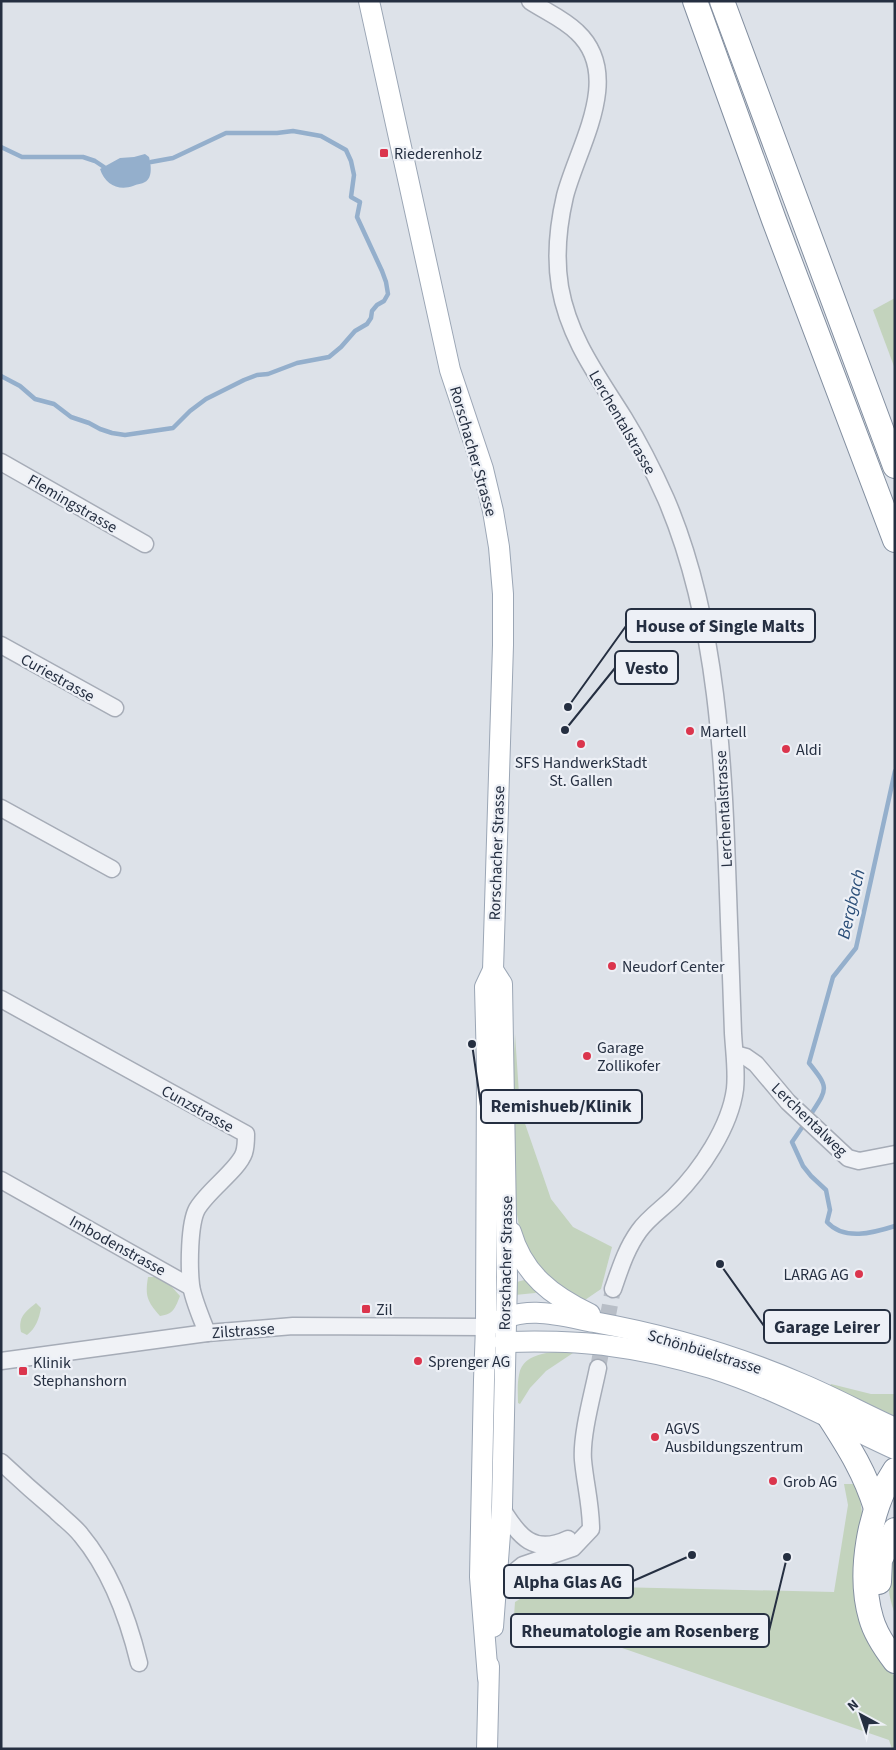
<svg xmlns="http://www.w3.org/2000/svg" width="896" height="1750" viewBox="0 0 896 1750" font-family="'Source Sans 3',sans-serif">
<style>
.green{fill:#c3d3bd}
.water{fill:#94afcc}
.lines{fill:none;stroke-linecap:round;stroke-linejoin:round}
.stream{stroke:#94afcc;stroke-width:4.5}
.minor-tunnel{stroke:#b8bec7;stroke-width:16;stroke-dasharray:16 8;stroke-linecap:butt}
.minor-casing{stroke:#a6acb7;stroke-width:19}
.major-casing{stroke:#9ba6b5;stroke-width:22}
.highway-casing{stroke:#838fa0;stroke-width:26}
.minor{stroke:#f0f2f6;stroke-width:16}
.major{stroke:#fff;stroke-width:20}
.highway{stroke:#fff;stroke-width:24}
.poi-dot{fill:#db354d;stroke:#edf0f6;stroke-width:2}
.labels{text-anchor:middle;stroke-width:4.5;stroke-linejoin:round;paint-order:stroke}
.poi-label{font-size:16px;fill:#252f41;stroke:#edf0f6;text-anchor:start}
.street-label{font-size:16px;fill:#252f41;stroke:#edf0f6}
.water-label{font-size:18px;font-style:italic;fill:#2b4e78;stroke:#edf0f6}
.leader{fill:none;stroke:#252f41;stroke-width:2}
.callout-dot{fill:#252f41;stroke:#edf0f6;stroke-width:2}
.callout{fill:#edf0f6;stroke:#252f41;stroke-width:2}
.callout-label{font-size:18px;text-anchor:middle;font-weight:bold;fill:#252f41}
</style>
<rect width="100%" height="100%" fill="#dde2e9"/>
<!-- green -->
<g class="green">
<polygon points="895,298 895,369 873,310"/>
<polygon points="515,1034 520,1109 551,1199 573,1227 612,1247 601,1289 582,1302 542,1276 522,1242 515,1204 510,1133"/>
<path d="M148 1277H163L180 1296C175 1308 174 1314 160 1316 147 1301 145 1296 148 1277Z"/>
<polygon points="528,1279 537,1292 535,1293 515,1295 513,1283"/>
<path d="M36 1303 41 1308C39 1319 36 1328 27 1335L21 1332C18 1317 25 1312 36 1303Z"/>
<path d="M576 1351 546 1371 530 1388 520 1404 518 1403C518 1394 517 1384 519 1375 523 1350 557 1352 576 1351Z"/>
<polygon points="831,1384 871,1394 895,1394 895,1417 829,1387"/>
<polygon points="844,1484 858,1484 862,1513 856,1561 886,1665 895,1677 895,1749 892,1749 889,1740 570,1630 513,1631 515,1602 570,1569 607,1564 614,1587 834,1592 848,1505"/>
<path d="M895 1556V1614C887 1592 886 1579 895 1556Z"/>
</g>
<!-- water -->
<path class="water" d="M145 154 149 157C151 164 153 178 145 182 142 184 137 184 133 186 119 191 105 185 100 169L120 158 134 157Z"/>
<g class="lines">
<!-- stream -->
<g class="stream">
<polyline points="1,147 22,157 83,157 95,161 104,167"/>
<polyline points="1,376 20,386 35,399 54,404 71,417 89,423 100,429 112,433 125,435 173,428 190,411 206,399 244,380 257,375 268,374 297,363 329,357 341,347 355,331 367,324 371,318 372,311 377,305 384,301 388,294 386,282 382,271 357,217 360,202 351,197 354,175 351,161 346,150 321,136 293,131 277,133 226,133 173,158 151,162"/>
<path d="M811 1114C828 1088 829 1088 809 1063L833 977 856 948 895 771"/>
<path d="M803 1126 792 1142 803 1166 811 1176 826 1190 830 1210 827 1222C844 1241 873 1233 895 1226"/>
</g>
<!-- minor-tunnel -->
<polyline class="minor-tunnel" points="598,1368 613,1289"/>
<defs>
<g id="minor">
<path d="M530 1C545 11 564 19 577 32 624 76 578 146 565 196 558 226 555 257 560 287 569 338 597 375 624 418 640 444 654 472 666 499 725 637 724 800 730 948 731 976 732 1004 733 1033 734 1051 737 1071 735 1089 730 1127 701 1170 674 1197 663 1208 648 1218 639 1231 626 1249 620 1269 613 1289"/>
<polyline points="1,462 145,544"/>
<polyline points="1,645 115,708"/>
<polyline points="1,808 112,869"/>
<path d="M1 999 246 1134C246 1141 246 1147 244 1153 238 1170 208 1190 197 1209 189 1224 189 1267 191 1285 193 1300 202 1319 207 1333"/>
<polyline points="735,1054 746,1057 756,1064 788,1102 848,1158 859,1161 895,1154"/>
<polyline points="1,1180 191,1287"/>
<polyline points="1,1361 207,1333 293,1326 486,1327"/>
<path d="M1 1462C19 1479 37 1495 56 1511 64 1519 74 1526 81 1535 111 1571 128 1618 139 1663"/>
<path d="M502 1509C519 1537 534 1555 568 1539"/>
<path d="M497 1586 523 1565 573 1548 591 1529C591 1505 585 1483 583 1460 581 1435 593 1393 598 1368"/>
</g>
<g id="major">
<polyline points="369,1 450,370 483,469 493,511 499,547 503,594 503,645 493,970 485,987 487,1065 486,1327 484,1380 480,1577 488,1678"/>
<polyline points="493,970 502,984 507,1277 502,1507 493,1627"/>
<path d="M511 1232C523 1274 552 1296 590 1314"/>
<path d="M495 1323C525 1304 562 1316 594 1322 666 1335 735 1355 802 1384 833 1397 864 1414 895 1428"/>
<path d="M504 1342C540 1341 576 1341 611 1346 644 1350 678 1358 711 1368 775 1388 834 1421 895 1449"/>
<polyline points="487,1749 489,1666"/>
</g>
<g id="highway">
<polyline points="695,1 774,220 895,540"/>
<polyline points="722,1 895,466"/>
<path d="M830 1418C850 1449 865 1473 876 1508"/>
<path d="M895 1470C869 1508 858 1574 871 1618 875 1633 885 1648 895 1661"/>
<polyline points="879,1582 880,1560 895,1530"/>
</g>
</defs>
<!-- minor casing -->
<use href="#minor" class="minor-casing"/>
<!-- major casing -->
<use href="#major" class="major-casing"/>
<!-- highway casing -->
<use href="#highway" class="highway-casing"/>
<!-- minor -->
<use href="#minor" class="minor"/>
<!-- major -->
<use href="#major" class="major"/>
<!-- highway -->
<use href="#highway" class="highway"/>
</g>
<!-- markers -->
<g class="poi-dot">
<rect x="379" y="148" width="10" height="10" rx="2.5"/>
<circle cx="690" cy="731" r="5"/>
<circle cx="581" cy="744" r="5"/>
<circle cx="786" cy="749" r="5"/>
<circle cx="612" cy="966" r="5"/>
<circle cx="587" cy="1056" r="5"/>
<circle cx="859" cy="1274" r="5"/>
<rect x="361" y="1304" width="10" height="10" rx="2.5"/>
<circle cx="418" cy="1361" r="5"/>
<rect x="18" y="1366" width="10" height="10" rx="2.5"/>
<circle cx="655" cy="1437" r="5"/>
<circle cx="773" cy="1481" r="5"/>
</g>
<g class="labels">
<!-- poi labels -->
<g class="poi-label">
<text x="394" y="159">Riederenholz</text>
<text x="700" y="737">Martell</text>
<text x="796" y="755">Aldi</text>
<text x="581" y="768" text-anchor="middle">SFS HandwerkStadt<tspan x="581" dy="18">St. Gallen</tspan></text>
<text x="622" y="972">Neudorf Center</text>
<text x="597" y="1053">Garage<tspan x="597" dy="18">Zollikofer</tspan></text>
<text x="849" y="1280" text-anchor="end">LARAG AG</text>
<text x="376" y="1315">Zil</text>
<text x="428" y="1367">Sprenger AG</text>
<text x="33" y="1368">Klinik<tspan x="33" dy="18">Stephanshorn</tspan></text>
<text x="665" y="1434">AGVS<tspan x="665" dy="18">Ausbildungszentrum</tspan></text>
<text x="783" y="1487">Grob AG</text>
</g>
<!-- street labels -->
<g class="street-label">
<text transform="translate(623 422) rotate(60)" y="6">Lerchentalstrasse</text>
<text transform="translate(474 451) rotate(74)" y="6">Rorschacher Strasse</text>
<text transform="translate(73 503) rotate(30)" y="6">Flemingstrasse</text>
<text transform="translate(58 677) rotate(29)" y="6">Curiestrasse</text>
<text transform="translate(723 809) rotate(-93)" y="6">Lerchentalstrasse</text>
<text transform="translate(496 853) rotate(-88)" y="6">Rorschacher Strasse</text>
<text transform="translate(198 1108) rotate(29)" y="6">Cunzstrasse</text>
<text transform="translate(810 1119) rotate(44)" y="6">Lerchentalweg</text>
<text transform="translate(118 1245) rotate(29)" y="6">Imbodenstrasse</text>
<text transform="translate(505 1263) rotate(-89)" y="6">Rorschacher Strasse</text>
<text transform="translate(243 1330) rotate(-4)" y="6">Zilstrasse</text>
<text transform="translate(705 1351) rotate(17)" y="6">Schönbüelstrasse</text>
</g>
<!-- water labels -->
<g class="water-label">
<text transform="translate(851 904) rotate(-77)" y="6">Bergbach</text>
</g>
</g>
<!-- callouts -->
<path class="leader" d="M568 707L626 626M565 730L615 668M472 1044L481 1106M720 1264L764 1326M692 1555L633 1581M787 1557L769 1631"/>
<g class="callout-dot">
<circle cx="568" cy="707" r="5"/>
<circle cx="565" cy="730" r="5"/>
<circle cx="472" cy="1044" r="5"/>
<circle cx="720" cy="1264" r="5"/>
<circle cx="692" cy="1555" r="5"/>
<circle cx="787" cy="1557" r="5"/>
</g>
<g class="callout">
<rect x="626" y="609" width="189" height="33" rx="5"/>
<rect x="615" y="651" width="63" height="33" rx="5"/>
<rect x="481" y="1090" width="161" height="33" rx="5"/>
<rect x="764" y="1310" width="126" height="33" rx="5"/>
<rect x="504" y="1565" width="129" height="33" rx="5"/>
<rect x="511" y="1614" width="258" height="33" rx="5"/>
</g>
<g class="callout-label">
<text x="720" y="632">House of Single Malts</text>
<text x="647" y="674">Vesto</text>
<text x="561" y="1112">Remishueb/Klinik</text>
<text x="827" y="1333">Garage Leirer</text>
<text x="568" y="1588">Alpha Glas AG</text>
<text x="640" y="1637">Rheumatologie am Rosenberg</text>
</g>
<!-- border -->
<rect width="896" height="1750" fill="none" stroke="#252f41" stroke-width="5"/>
<!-- north arrow -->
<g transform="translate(861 1715) rotate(320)" stroke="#edf0f6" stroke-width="4" paint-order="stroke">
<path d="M0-4L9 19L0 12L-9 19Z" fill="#252f41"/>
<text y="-8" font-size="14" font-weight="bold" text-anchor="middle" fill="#252f41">N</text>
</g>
</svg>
